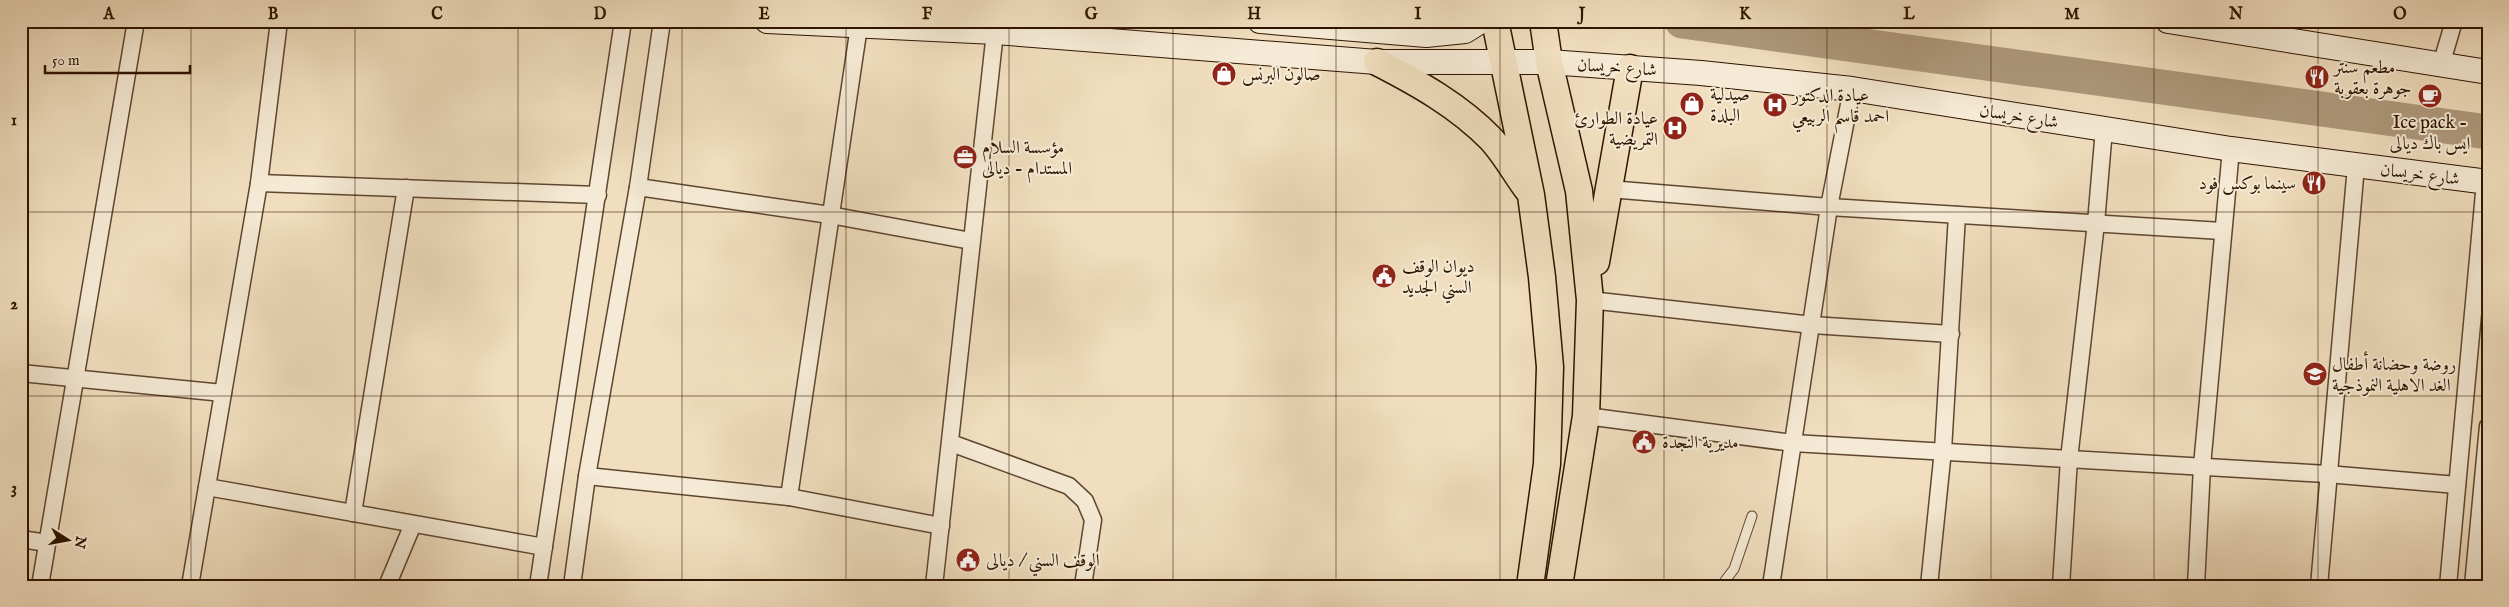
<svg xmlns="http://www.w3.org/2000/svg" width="2509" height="607" viewBox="0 0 2509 607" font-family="'IM FELL English',Amiri,serif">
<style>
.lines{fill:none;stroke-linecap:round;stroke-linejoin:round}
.river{stroke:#ae997d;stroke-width:35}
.lane-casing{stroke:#5f4630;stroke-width:11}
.street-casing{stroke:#5f4630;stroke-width:19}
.secondary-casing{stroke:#2f1400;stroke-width:26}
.primary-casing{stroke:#2f1400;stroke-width:29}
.lane{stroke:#f5ead5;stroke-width:9}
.street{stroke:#f5ead5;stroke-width:16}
.secondary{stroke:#f5ead5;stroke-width:24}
.primary{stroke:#f0debe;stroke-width:26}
.grid{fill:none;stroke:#2f1400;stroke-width:1;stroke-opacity:0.55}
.labels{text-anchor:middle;stroke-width:4;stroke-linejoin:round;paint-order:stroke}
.street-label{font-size:18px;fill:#2f1400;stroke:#f5ead5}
.poi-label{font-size:18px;fill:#2f1400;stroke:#f5ead5;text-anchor:start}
.neatline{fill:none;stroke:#2f1400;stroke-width:2}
.grid-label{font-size:16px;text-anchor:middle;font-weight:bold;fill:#2f1400}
</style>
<rect width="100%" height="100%" fill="#f0debe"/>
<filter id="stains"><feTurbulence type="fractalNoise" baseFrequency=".004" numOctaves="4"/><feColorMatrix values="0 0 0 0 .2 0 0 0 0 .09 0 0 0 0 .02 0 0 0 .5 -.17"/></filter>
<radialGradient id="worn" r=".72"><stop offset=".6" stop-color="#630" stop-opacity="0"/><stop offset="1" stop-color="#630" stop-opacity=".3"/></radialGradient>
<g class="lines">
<!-- river -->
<polyline class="river" points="1682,21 2488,132"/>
<defs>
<polyline id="lane" points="1721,586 1734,569 1752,516"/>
<g id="street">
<polyline points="2441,65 2454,21"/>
<polyline points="259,183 598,195"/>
<polyline points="638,187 830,215 971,241"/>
<polyline points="1609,189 1829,207 2222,231"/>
<polyline points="1590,300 1812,325 1951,334"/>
<polyline points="21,373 223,393"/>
<polyline points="1586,416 1793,443 2327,474 2457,485"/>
<polyline points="951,443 1069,486 1085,501 1093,520 1083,586"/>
<polyline points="587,476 789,497 941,526"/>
<polyline points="207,487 544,547"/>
<polyline points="789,497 859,26"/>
<polyline points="353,513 406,188"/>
<polyline points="21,539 47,543"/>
<polyline points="40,586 136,21"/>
<polyline points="190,586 259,183 279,21"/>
<polyline points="387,586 413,524"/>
<polyline points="538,586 623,21"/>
<polyline points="572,586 587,476 638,187 662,21"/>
<polyline points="934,586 996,23"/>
<polyline points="1771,586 1829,207 1852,89"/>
<polyline points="1929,586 1943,450 1957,215"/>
<polyline points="2061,586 2069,459 2096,223 2104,129"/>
<polyline points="2196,586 2202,466 2231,149"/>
<polyline points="2319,586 2356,166"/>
<polyline points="2448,586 2485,182"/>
<polyline points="2473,586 2488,426"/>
</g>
<g id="secondary">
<polyline points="767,21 995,32 1377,62 1549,62 1701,73 1852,89 2231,149 2488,182"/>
<polyline points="1260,21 1426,35 1465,31 1481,21"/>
<polyline points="2168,21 2488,72"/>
</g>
<g id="primary">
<polyline points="1495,21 1531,195 1542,277 1550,367 1547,464 1530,586"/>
<polyline points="1543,21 1549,62 1579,191 1590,300 1586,416 1559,586"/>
<path d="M1377 62C1418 83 1459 106 1491 139 1505 154 1515 173 1527 189"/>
<polyline points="1596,262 1630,68"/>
</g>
</defs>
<!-- lane casing -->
<use href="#lane" class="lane-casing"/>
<!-- street casing -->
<use href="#street" class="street-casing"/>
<!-- secondary casing -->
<use href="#secondary" class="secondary-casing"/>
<!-- primary casing -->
<use href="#primary" class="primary-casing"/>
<!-- lane -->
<use href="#lane" class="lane"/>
<!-- street -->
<use href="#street" class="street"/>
<!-- secondary -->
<use href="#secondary" class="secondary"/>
<!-- primary -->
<use href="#primary" class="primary"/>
</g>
<!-- grid -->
<path class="grid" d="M191 21V586M355 21V586M518 21V586M682 21V586M846 21V586M1009 21V586M1173 21V586M1336 21V586M1500 21V586M1664 21V586M1827 21V586M1991 21V586M2154 21V586M2318 21V586M21 212H2488M21 396H2488"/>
<!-- icons -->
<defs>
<symbol id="shop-disc" viewBox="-11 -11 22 22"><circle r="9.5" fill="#8f2418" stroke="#f5ead5"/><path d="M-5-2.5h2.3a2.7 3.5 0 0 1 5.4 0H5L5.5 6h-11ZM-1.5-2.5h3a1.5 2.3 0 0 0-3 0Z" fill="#fff"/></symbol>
<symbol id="restaurant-disc" viewBox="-11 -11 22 22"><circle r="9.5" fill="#8f2418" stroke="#f5ead5"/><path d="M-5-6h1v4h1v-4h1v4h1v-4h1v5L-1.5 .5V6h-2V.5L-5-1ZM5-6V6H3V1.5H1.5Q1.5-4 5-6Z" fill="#fff"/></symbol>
<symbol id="cafe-disc" viewBox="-11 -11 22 22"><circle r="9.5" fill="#8f2418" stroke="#f5ead5"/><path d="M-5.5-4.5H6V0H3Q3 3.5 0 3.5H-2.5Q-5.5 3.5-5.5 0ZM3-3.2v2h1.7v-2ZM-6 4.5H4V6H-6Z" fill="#fff"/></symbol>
<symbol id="hospital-disc" viewBox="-11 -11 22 22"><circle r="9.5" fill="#8f2418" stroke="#f5ead5"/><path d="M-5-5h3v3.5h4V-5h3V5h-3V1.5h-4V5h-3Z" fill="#fff"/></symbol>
<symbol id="office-disc" viewBox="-11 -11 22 22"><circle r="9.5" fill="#8f2418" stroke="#f5ead5"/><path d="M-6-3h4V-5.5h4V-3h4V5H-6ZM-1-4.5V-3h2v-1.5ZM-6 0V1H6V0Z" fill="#fff"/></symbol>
<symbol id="civic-disc" viewBox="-11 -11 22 22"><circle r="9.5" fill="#8f2418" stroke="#f5ead5"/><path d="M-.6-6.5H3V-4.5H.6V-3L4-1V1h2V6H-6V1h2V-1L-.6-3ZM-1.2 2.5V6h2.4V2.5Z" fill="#fff"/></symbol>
<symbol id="school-disc" viewBox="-11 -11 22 22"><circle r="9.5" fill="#8f2418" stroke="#f5ead5"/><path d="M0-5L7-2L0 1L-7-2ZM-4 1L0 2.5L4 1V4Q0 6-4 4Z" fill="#fff"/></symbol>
</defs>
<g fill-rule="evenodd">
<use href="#shop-disc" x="1210" y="60" width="28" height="28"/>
<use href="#restaurant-disc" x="2303" y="63" width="28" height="28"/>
<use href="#cafe-disc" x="2416" y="82" width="28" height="28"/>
<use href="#shop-disc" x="1678" y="90" width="28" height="28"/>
<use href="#hospital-disc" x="1761" y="91" width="28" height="28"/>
<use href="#hospital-disc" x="1661" y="114" width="28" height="28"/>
<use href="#office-disc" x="951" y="143" width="28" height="28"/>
<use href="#restaurant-disc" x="2300" y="169" width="28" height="28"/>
<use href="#civic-disc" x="1370" y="262" width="28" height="28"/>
<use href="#school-disc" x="2301" y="360" width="28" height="28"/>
<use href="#civic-disc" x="1630" y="428" width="28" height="28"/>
<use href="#civic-disc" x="954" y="546" width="28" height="28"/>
</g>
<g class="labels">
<!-- street labels -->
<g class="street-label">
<text transform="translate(1617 67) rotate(4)" y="6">شارع خريسان</text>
<text transform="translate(2019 116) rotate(9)" y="6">شارع خريسان</text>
<text transform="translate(2420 174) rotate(7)" y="6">شارع خريسان</text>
</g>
<!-- poi labels -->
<g class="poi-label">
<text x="2334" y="73">مطعم سنتر<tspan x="2334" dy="21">جوهرة بعقوبة</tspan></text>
<text x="1242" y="80">صالون البرنس</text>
<text x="1710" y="100">صيدلية<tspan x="1710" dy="21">البلدة</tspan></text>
<text x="1792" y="101">عيادة الدكتور<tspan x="1792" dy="21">احمد قاسم الربيعي</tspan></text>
<text x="1658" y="124" text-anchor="end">عيادة الطوارئ<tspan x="1658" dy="21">التمريضية</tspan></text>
<text x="2430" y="128" text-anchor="middle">Ice pack -<tspan x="2430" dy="21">ايس باك ديالى</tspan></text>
<text x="982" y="153">مؤسسة السلام<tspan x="982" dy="21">المستدام - ديالى</tspan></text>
<text x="2296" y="189" text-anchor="end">سينما بوكس فود</text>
<text x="1402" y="272">ديوان الوقف<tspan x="1402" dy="21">السني الجديد</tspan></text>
<text x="2332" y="370">روضة وحضانة أطفال<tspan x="2332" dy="21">الغد الاهلية النموذجية</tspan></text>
<text x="1662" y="448">مديرية النجدة</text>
<text x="986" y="566">الوقف السني / ديالى</text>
</g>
</g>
<!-- margin -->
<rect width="2509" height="607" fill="none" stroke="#f0debe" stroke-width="55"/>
<!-- north arrow -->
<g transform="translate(68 540) rotate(101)" stroke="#f5ead5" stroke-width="4" paint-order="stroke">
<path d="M0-4L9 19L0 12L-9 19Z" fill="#2f1400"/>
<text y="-8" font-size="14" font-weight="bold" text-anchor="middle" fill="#2f1400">N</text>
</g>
<!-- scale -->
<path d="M45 65v8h145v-8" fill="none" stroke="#2f1400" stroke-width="2.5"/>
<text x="52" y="65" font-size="15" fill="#2f1400" stroke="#f5ead5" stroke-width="4" paint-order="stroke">50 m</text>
<rect x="28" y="28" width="2454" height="552" class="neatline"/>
<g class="grid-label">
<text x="109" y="19">A</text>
<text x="273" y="19">B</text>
<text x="437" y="19">C</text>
<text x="600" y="19">D</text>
<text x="764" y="19">E</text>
<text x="927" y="19">F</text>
<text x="1091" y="19">G</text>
<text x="1254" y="19">H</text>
<text x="1418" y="19">I</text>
<text x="1582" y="19">J</text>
<text x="1745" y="19">K</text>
<text x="1909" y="19">L</text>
<text x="2072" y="19">M</text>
<text x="2236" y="19">N</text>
<text x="2400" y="19">O</text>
<text x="14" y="125">1</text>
<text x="14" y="309">2</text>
<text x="14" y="493">3</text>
</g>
<rect width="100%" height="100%" filter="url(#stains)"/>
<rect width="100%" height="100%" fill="url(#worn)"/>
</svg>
